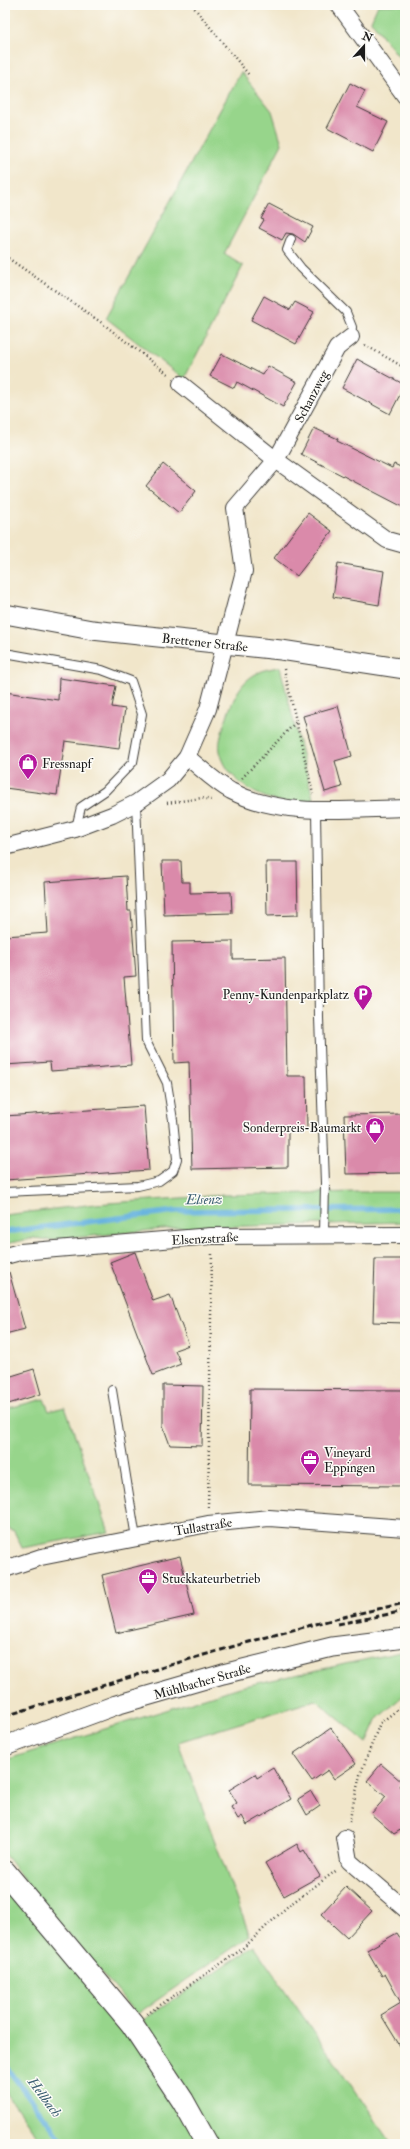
<svg xmlns="http://www.w3.org/2000/svg" width="410" height="2149" viewBox="0 0 410 2149" font-family="'IM FELL Double Pica',serif">
<style>
.green{fill:#97d58b;stroke:#5a7854}
.lines{fill:none;stroke-linecap:round;stroke-linejoin:round}
.stream{stroke:#65b2de;stroke-width:5.5}
.building{fill:#da8aaa}
.service-casing{stroke:#3c3a36;stroke-width:10}
.minor-casing{stroke:#3c3a36;stroke-width:18}
.tertiary-casing{stroke:#3c3a36;stroke-width:21}
.secondary-casing{stroke:#3c3a36;stroke-width:24}
.path{stroke:#3c3a36;stroke-width:2.5;stroke-dasharray:1 3;stroke-linecap:butt}
.service{stroke:#fff;stroke-width:8}
.minor{stroke:#fff;stroke-width:16}
.tertiary{stroke:#fff;stroke-width:19}
.secondary{stroke:#fff;stroke-width:22}
.rail{stroke:#1c1c1c;stroke-width:3;stroke-dasharray:6 3;stroke-linecap:butt}
.labels{text-anchor:middle;stroke-width:3;stroke-linejoin:round;paint-order:stroke}
.street-label{font-size:13px;fill:#1c1c1c;stroke:#fdfcf7}
.poi-label{font-size:13px;fill:#1c1c1c;stroke:#fdfcf7;text-anchor:start}
.water-label{font-size:14px;font-style:italic;fill:#3d6073;stroke:#fdfcf7}
</style>
<rect width="100%" height="100%" fill="#fdfcf7"/>
<filter id="ink" filterUnits="userSpaceOnUse"><feTurbulence type="fractalNoise" baseFrequency=".025" numOctaves="2"/><feDisplacementMap in="SourceGraphic" scale="8" xChannelSelector="R" yChannelSelector="G"/><feConvolveMatrix kernelMatrix="1 2 1 2 8 2 1 2 1" color-interpolation-filters="sRGB"/></filter>
<filter id="wash" filterUnits="userSpaceOnUse"><feTurbulence type="fractalNoise" baseFrequency=".012" numOctaves="4" result="noise"/><feDisplacementMap in="SourceGraphic" scale="16" xChannelSelector="R" yChannelSelector="G"/><feGaussianBlur stdDeviation="0.9" result="paint"/><feColorMatrix in="noise" values="0 0 0 0 0 0 0 0 0 0 0 0 0 0 0 0 0 1.4 0 .05"/><feComposite in="paint" operator="in"/></filter>
<g filter="url(#wash)">
<rect width="100%" height="100%" fill="#f1e6ca"/>
<!-- green -->
<g class="green">
<polygon points="378,5 405,5 405,65 371,21"/>
<polygon points="241,72 272,111 282,144 224,254 243,266 184,379 106,318"/>
<path d="M280 667 314 802C308 802 302 804 296 804 266 802 230 785 221 755 217 744 222 733 225 722 236 691 244 671 280 667Z"/>
<polygon points="356,1192 405,1192 405,1222 174,1228 51,1240 34,1238 5,1244 5,1215 95,1204 223,1195"/>
<polygon points="44,1399 49,1411 65,1407 109,1532 22,1548 14,1531 5,1527 5,1409"/>
<polygon points="405,1651 405,1694 378,1718 367,1743 316,1700 178,1742 250,1936 137,2014 38,1898 5,1855 5,1760 240,1687"/>
<polygon points="5,1884 204,2123 143,2020 254,1946 392,2144 42,2144 5,2091"/>
</g>
<g class="lines">
<!-- stream -->
<g class="stream">
<polyline points="5,1232 176,1211 405,1209"/>
<polyline points="5,2065 65,2144"/>
</g>
</g>
<g id="blocks">
<!-- building -->
<g class="building">
<polygon points="350,83 365,91 357,107 388,122 373,152 327,128"/>
<polygon points="269,204 313,227 305,242 293,234 286,233 282,240 259,228 264,220 261,219"/>
<polygon points="264,296 290,310 295,302 314,312 296,344 251,320"/>
<polygon points="222,354 263,375 268,366 297,382 283,407 237,382 234,388 210,376"/>
<polygon points="357,359 405,385 390,414 342,388"/>
<polygon points="314,428 338,439 337,441 392,468 394,464 405,469 405,508 301,454"/>
<polygon points="163,464 196,491 179,513 146,486"/>
<polygon points="308,513 332,531 297,576 274,558"/>
<polygon points="338,563 384,571 379,605 333,597"/>
<polygon points="59,678 116,686 112,707 125,709 119,748 65,741 57,795 5,788 5,692 58,700"/>
<polygon points="338,706 352,756 335,761 342,787 325,792 303,716"/>
<polygon points="162,861 181,861 182,882 190,882 190,893 231,892 232,913 164,915"/>
<polygon points="266,862 297,862 298,915 267,916"/>
<polygon points="126,876 128,911 131,911 136,976 124,977 131,1065 51,1071 50,1062 5,1065 5,936 48,933 45,882"/>
<polygon points="233,941 233,959 285,958 287,1076 306,1076 307,1129 288,1129 288,1167 192,1169 189,1062 174,1063 172,942"/>
<polygon points="144,1106 149,1170 5,1180 5,1116"/>
<polygon points="405,1114 405,1173 346,1174 344,1115"/>
<polygon points="135,1252 153,1301 170,1295 189,1345 175,1350 181,1364 153,1375 110,1262"/>
<polygon points="375,1259 405,1259 405,1323 373,1322"/>
<polygon points="9,1272 25,1329 5,1334 5,1273"/>
<polygon points="34,1369 41,1394 5,1405 5,1378"/>
<polygon points="163,1385 203,1386 202,1446 170,1445 163,1426"/>
<polygon points="250,1389 405,1390 405,1486 249,1485"/>
<polygon points="180,1556 194,1615 116,1633 102,1575"/>
<polygon points="331,1728 356,1764 334,1779 328,1770 312,1781 293,1754"/>
<polygon points="381,1764 402,1782 399,1786 405,1792 405,1827 394,1834 371,1814 386,1797 367,1781"/>
<polygon points="273,1768 291,1799 247,1825 242,1816 238,1819 231,1807 237,1803 229,1790 255,1774 257,1778"/>
<polygon points="311,1791 320,1806 307,1815 298,1799"/>
<polygon points="297,1844 301,1852 304,1850 320,1876 284,1896 265,1863"/>
<polygon points="346,1887 372,1911 347,1938 321,1914"/>
<polygon points="397,1933 405,1946 405,2054 381,2015 401,2003 385,1974 382,1976 367,1950"/>
</g>
</g>
</g>
<g filter="url(#ink)">
<use href="#blocks" fill-opacity="0" stroke="#3c3a36" stroke-width="1"/>
<g class="lines">
<defs>
<g id="service">
<polyline points="291,239 287,250 301,268 346,312 352,327 351,337"/>
<polyline points="5,653 102,670 131,681 142,714 133,762 105,791 81,807 76,828"/>
<polyline points="316,810 319,1018 325,1183 324,1234"/>
<polyline points="5,1192 138,1186 159,1181 173,1171 177,1159 173,1120 167,1083 146,1041 136,803"/>
<polyline points="112,1390 136,1538"/>
</g>
<g id="minor">
<polyline points="339,5 405,96"/>
<polyline points="181,384 276,460 387,540 405,545"/>
<path d="M187 757C201 768 215 782 231 791 283 818 348 809 405 808"/>
<polyline points="5,847 75,829 112,815 136,803 168,780 187,757 208,709 244,571 235,508 276,460 337,348 351,337"/>
<polyline points="5,1256 20,1252 211,1236 405,1235"/>
<polyline points="5,1569 41,1557 208,1524 269,1518 405,1528"/>
<polyline points="345,1838 349,1861 405,1909"/>
</g>
<g id="tertiary">
<polyline points="5,614 92,630 281,650 405,669"/>
<polyline points="5,1746 116,1705 223,1674 332,1647 405,1638"/>
</g>
<polyline id="secondary" points="5,1872 132,2024 183,2101 207,2144"/>
</defs>
<!-- service casing -->
<use href="#service" class="service-casing"/>
<!-- minor casing -->
<use href="#minor" class="minor-casing"/>
<!-- tertiary casing -->
<use href="#tertiary" class="tertiary-casing"/>
<!-- secondary casing -->
<use href="#secondary" class="secondary-casing"/>
<!-- path -->
<g class="path">
<polyline points="192,5 249,75"/>
<polyline points="5,256 102,323 168,374"/>
<polyline points="365,345 405,368"/>
<polyline points="284,669 313,794"/>
<polyline points="242,778 296,722"/>
<polyline points="167,803 202,798 212,800"/>
<polyline points="208,1507 212,1252"/>
<polyline points="349,1822 360,1775 380,1723 405,1704"/>
<polyline points="147,2014 241,1950 288,1906 337,1870"/>
</g>
<!-- service -->
<use href="#service" class="service"/>
<!-- minor -->
<use href="#minor" class="minor"/>
<!-- tertiary -->
<use href="#tertiary" class="tertiary"/>
<!-- secondary -->
<use href="#secondary" class="secondary"/>
<!-- rail -->
<g class="rail">
<polyline points="338,1624 405,1611"/>
<path d="M5 1716C138 1675 269 1632 405 1603"/>
</g>
</g>
</g>
<!-- icons -->
<defs>
<symbol id="shop-pin" viewBox="-11 -11 22 30"><path d="M0 17L-7.5 6A9.5 9.5 0 1 1 7.5 6Z" fill="#b5179e" stroke="#fdfcf7"/><path d="M-5-2.5h2.3a2.7 3.5 0 0 1 5.4 0H5L5.5 6h-11ZM-1.5-2.5h3a1.5 2.3 0 0 0-3 0Z" fill="#fff"/></symbol>
<symbol id="parking-pin" viewBox="-11 -11 22 30"><path d="M0 17L-7.5 6A9.5 9.5 0 1 1 7.5 6Z" fill="#b5179e" stroke="#fdfcf7"/><path d="M-3.5-5.5H1a3.5 3.5 0 0 1 0 7H-1V5.5H-3.5ZM-1-3.4V-.6H.8a1.4 1.4 0 0 0 0-2.8Z" fill="#fff"/></symbol>
<symbol id="office-pin" viewBox="-11 -11 22 30"><path d="M0 17L-7.5 6A9.5 9.5 0 1 1 7.5 6Z" fill="#b5179e" stroke="#fdfcf7"/><path d="M-6-3h4V-5.5h4V-3h4V5H-6ZM-1-4.5V-3h2v-1.5ZM-6 0V1H6V0Z" fill="#fff"/></symbol>
</defs>
<g fill-rule="evenodd">
<use href="#shop-pin" x="17" y="752" width="22" height="30"/>
<use href="#parking-pin" x="352" y="983" width="22" height="30"/>
<use href="#shop-pin" x="364" y="1116" width="22" height="30"/>
<use href="#office-pin" x="299" y="1448" width="22" height="30"/>
<use href="#office-pin" x="137" y="1567" width="22" height="30"/>
</g>
<g class="labels">
<!-- street labels -->
<g class="street-label">
<text transform="translate(311 396) rotate(-62)" y="5">Schanzweg</text>
<text transform="translate(205 642) rotate(6)" y="5">Brettener Straße</text>
<text transform="translate(205 1238) rotate(-3)" y="5">Elsenzstraße</text>
<text transform="translate(203 1526) rotate(-9)" y="5">Tullastraße</text>
<text transform="translate(202 1681) rotate(-16)" y="5">Mühlbacher Straße</text>
</g>
<!-- poi labels -->
<g class="poi-label">
<text x="42" y="768">Fressnapf</text>
<text x="349" y="999" text-anchor="end">Penny-Kundenparkplatz</text>
<text x="361" y="1132" text-anchor="end">Sonderpreis-Baumarkt</text>
<text x="324" y="1457">Vineyard<tspan x="324" dy="15">Eppingen</tspan></text>
<text x="162" y="1583">Stuckkateurbetrieb</text>
</g>
<!-- water labels -->
<g class="water-label">
<text transform="translate(204 1199) rotate(-1)" y="5">Elsenz</text>
<text transform="translate(45 2097) rotate(53)" y="5">Hellbach</text>
</g>
</g>
<!-- margin -->
<rect width="410" height="2149" fill="none" stroke="#fdfcf7" stroke-width="20"/>
<!-- north arrow -->
<g transform="translate(364 46) rotate(21)" stroke="#fdfcf7" stroke-width="3" paint-order="stroke">
<path d="M0-3L7 15L0 10L-7 15Z" fill="#1c1c1c"/>
<text y="-6" font-size="11" font-weight="bold" text-anchor="middle" fill="#1c1c1c">N</text>
</g>
</svg>
